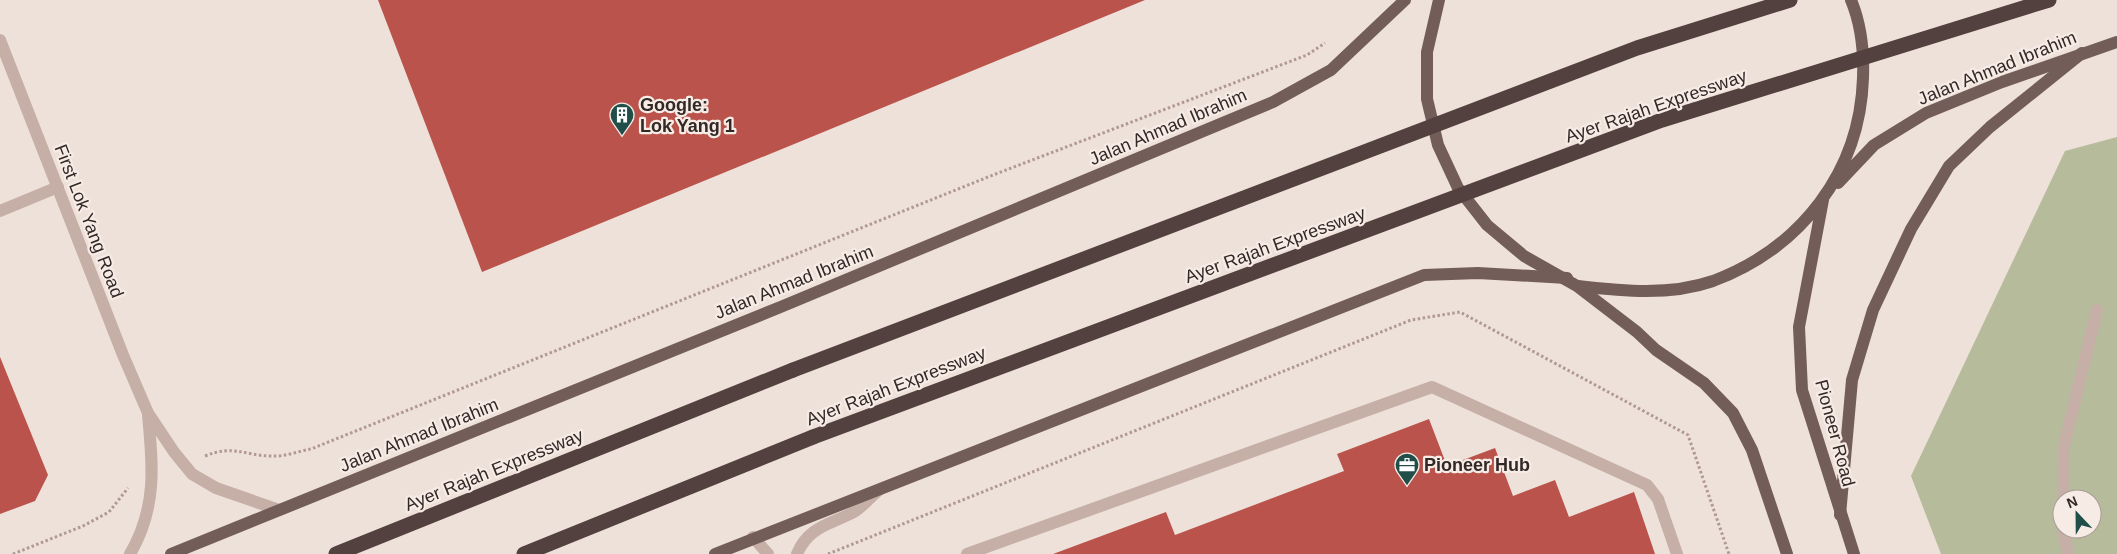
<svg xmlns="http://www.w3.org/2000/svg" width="2117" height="554" viewBox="0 0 2117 554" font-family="Helvetica,sans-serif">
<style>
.green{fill:#b6bc9b;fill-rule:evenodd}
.building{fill:#ba534b}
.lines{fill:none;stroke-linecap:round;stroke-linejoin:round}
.path{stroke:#b09991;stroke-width:3;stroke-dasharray:2.5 2.5;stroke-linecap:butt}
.minor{stroke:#c5afa6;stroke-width:12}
.major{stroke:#735d59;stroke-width:12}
.highway{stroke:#52413e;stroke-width:15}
.highway-bridge{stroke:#52413e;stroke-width:15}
.labels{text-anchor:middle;stroke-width:4.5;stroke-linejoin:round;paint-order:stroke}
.street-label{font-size:18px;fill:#322826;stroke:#f7ebe5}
.poi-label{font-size:18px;font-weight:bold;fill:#322826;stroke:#f7ebe5;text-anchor:start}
</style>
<rect width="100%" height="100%" fill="#eee1d9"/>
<!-- green -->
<path class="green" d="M2117 137V554H1941L1911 476 2065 151ZM2062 499H2092V529H2062Z"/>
<!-- building -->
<g class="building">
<polygon points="378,0 1145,0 482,272"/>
<polygon points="0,357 48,475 35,501 0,514"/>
<polygon points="1429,419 1447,466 1495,448 1513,496 1555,480 1569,517 1634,492 1655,554 1053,554 1166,512 1175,535 1344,471 1337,454"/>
</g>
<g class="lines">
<!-- path -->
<g class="path">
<path d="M205 456C234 444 245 456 272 456 284 457 299 451 311 449L993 175 1307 55 1325 43"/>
<polyline points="13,554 83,526 109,512 128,488"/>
<polyline points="828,554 1411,320 1460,312 1688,435 1729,554"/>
</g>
<!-- minor -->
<g class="minor">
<polyline points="0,40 123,355 148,413 174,452 192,474 216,488 279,510"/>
<polyline points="0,211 58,187"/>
<polyline points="2063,499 2064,446 2097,310"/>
<polyline points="2063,529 2068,554"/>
<polyline points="753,537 768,554"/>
<path d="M130 554C157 508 153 466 148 415"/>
<path d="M797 554C808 527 829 525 852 513 862 508 870 497 879 490"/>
<polyline points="967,554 1432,387 1647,485 1658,499 1677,554"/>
</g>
<!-- major -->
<g class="major">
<polyline points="1439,0 1427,52 1427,99 1438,145 1458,188 1487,225 1524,256 1577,286 1637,332 1656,350 1704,383 1733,413 1752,450 1787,554"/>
<polyline points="1838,183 1874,145 1926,113 2002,82 2117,42"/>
<polyline points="1823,200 1799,327 1802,390 1854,554"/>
<path d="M1578 286C1622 291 1670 296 1713 281 1801 248 1860 172 1863 78 1864 52 1861 24 1851 0"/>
<polyline points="1840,515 1852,380 1873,310 1911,229 1949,166 1990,127 2082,53"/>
<polyline points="171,554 783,306 1273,102 1331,70 1405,0"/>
<polyline points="715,554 1424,275 1478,273 1567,278"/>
</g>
<!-- highway -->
<g class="highway">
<polyline points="336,554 793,370"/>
<polyline points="524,554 813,437"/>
</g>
<!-- highway-bridge -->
<g class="highway-bridge">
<polyline points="793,370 1637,48 1790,0"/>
<polyline points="813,437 1662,120 2049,0"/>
</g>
</g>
<!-- icons -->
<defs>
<symbol id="building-pin" viewBox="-11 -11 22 30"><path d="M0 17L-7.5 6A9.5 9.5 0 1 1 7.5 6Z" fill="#204f4a" stroke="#f7ebe5"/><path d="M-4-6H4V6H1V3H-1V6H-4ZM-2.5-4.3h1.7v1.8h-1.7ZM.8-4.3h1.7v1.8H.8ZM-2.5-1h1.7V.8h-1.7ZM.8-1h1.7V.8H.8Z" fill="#fff"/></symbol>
<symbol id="office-pin" viewBox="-11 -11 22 30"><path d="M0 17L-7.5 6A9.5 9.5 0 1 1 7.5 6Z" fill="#204f4a" stroke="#f7ebe5"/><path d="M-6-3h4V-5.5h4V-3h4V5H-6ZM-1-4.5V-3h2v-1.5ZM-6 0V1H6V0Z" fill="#fff"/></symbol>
</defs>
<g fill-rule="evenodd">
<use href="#building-pin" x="608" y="101" width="28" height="38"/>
<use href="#office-pin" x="1393" y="451" width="28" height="38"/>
</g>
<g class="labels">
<!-- street labels -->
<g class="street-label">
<text transform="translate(1997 68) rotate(-22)" y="6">Jalan Ahmad Ibrahim</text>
<text transform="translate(1656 106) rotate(-19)" y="6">Ayer Rajah Expressway</text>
<text transform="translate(1168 127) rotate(-23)" y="6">Jalan Ahmad Ibrahim</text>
<text transform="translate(89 221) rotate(69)" y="6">First Lok Yang Road</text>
<text transform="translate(1275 245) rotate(-20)" y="6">Ayer Rajah Expressway</text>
<text transform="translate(794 282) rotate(-22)" y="6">Jalan Ahmad Ibrahim</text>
<text transform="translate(896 386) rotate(-21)" y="6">Ayer Rajah Expressway</text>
<text transform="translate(1835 433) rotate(75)" y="6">Pioneer Road</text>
<text transform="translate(419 435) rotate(-22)" y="6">Jalan Ahmad Ibrahim</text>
<text transform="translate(494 470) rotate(-22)" y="6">Ayer Rajah Expressway</text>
</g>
<!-- poi labels -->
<g class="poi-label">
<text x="640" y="111">Google:<tspan x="640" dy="21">Lok Yang 1</tspan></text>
<text x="1424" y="471">Pioneer Hub</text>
</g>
</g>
<!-- north arrow -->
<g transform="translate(2077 514) rotate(338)"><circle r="24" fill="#f7ebe5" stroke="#a89d99"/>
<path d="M0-4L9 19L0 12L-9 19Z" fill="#204f4a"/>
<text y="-8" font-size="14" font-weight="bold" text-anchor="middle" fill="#322826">N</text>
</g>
</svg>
